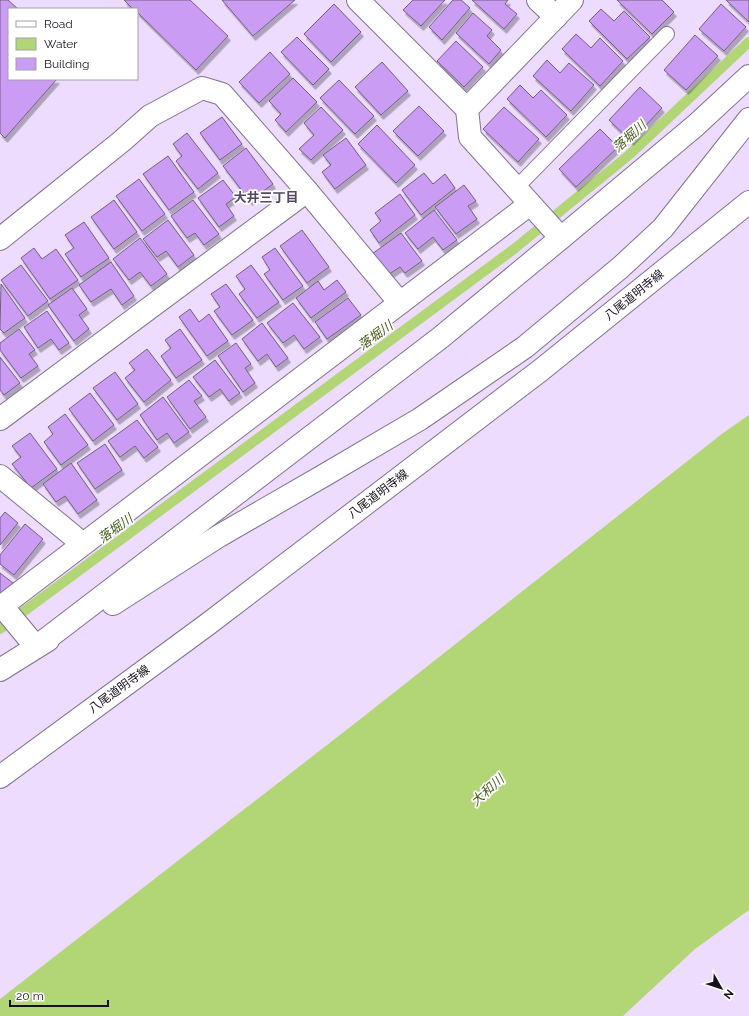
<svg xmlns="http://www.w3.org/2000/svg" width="749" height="1016" viewBox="0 0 749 1016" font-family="Raleway,'Noto Sans JP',sans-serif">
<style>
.water{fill:#b2d676}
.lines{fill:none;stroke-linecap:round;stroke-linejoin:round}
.stream{stroke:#b2d676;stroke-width:10}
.building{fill:#ca9cf3;stroke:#70617f;filter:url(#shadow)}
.lane-casing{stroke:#817290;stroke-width:16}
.street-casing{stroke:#817290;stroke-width:24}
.secondary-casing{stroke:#817290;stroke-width:24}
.lane{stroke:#fff;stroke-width:14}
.street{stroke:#fff;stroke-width:22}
.secondary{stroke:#fff;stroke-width:22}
.labels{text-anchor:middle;stroke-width:3.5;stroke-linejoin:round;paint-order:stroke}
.street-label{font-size:12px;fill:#17111d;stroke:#fff}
.water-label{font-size:13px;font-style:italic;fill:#475d1b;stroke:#fff}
.neighbourhood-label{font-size:13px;font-weight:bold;fill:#554763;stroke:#fff}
</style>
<defs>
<filter id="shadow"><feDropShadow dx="2.5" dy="4.5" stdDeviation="0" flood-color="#0004"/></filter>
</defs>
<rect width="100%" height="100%" fill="#eddcfe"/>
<!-- water -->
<polygon class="water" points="749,415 749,910 695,949 623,1016 0,1016 0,999 363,717 723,433"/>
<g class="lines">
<!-- stream -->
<polyline class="stream" points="0,629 514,249 629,155 749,42"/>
</g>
<!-- building -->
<g class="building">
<polygon points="0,0 8,0 18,9 9,9 9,79 57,79 5,138 0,133"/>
<polygon points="124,0 190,0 228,36 196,70 137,12 137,9 133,9"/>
<polygon points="222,0 295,0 253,36"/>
<polygon points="413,0 445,0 421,26 403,10"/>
<polygon points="453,0 461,0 470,8 442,40 429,27"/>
<polygon points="472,0 508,0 505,4 517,14 504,29"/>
<polygon points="617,0 662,0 674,12 652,34"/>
<polygon points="726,0 749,0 749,22"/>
<polygon points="334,4 361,32 331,62 304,34"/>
<polygon points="721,4 746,27 724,51 699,29"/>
<polygon points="601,9 614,21 624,11 650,37 627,59 589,21"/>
<polygon points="473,13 492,30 487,36 501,50 489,64 456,33"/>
<polygon points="576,34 591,48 600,38 623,61 600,86 562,49"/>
<polygon points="695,35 718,56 686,90 664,70"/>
<polygon points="297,37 329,69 313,85 281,52"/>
<polygon points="456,41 483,67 464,87 437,61"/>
<polygon points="270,52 290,74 259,103 239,82"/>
<polygon points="547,60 560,73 569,63 594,85 571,111 533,76"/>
<polygon points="382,62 408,91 381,115 355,87"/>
<polygon points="293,78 317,102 286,132 275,120 281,114 269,101"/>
<polygon points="339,80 374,116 355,134 320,98"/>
<polygon points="520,85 533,98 541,90 567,115 546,137 507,99"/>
<polygon points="640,87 662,108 631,141 609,120"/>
<polygon points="419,106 444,131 418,156 393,131"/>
<polygon points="321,107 343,130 311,160 299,149 314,135 304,123"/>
<polygon points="504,107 539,139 518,162 483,129"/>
<polygon points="222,117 242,144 220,160 200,133"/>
<polygon points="377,125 415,165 396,183 358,144"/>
<polygon points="600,129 618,147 576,187 559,169"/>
<polygon points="187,133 218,173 198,189 176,161 182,156 173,144"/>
<polygon points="346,138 366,165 335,189 322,172 331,165 323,155"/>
<polygon points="246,148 273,184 250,201 223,166"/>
<polygon points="168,156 194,192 169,210 143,174"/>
<polygon points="424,173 433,184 445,174 455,188 421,215 402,190"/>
<polygon points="139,179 165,214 142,231 116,196"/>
<polygon points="223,180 236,197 226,204 234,216 219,227 198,198"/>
<polygon points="464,185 476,201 468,206 477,219 456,234 435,207"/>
<polygon points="400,194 415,215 379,243 370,230 381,221 375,213"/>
<polygon points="114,200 137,232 114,249 91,217"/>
<polygon points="193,200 219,234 204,245 195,233 187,238 171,216"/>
<polygon points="434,210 457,240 443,250 433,237 418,249 405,233"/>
<polygon points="168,220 194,255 178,267 166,251 157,257 143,239"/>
<polygon points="84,222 109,258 81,277 65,254 74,248 65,235"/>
<polygon points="302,230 329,267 307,283 280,246"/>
<polygon points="401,233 422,261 405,273 400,267 388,275 372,254"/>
<polygon points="140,238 167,274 151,286 140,272 129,280 113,259"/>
<polygon points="34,248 42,259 56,249 78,280 50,299 21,258"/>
<polygon points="275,248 303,286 283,300 264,274 270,270 262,257"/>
<polygon points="111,262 134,296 122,305 111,289 91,302 79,285"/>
<polygon points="21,265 48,301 28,316 1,280"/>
<polygon points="251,265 279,302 257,318 239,294 245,289 236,276"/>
<polygon points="337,280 346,292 311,318 296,298 318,281 324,290"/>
<polygon points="1,284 25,318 4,333 0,329"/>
<polygon points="226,284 253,320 232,335 214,311 220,307 211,294"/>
<polygon points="72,288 87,309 79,315 89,329 74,341 48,305"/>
<polygon points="348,298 361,315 327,339 315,322"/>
<polygon points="293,303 320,337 304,349 294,335 283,343 267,323"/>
<polygon points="190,309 199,322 209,314 228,341 207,356 179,317"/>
<polygon points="47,311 69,343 59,350 51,339 38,348 24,327"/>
<polygon points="262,323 288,358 276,367 267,354 258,361 242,339"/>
<polygon points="19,329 35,350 29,354 38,366 21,378 0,350 0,343"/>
<polygon points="180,329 202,360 176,378 161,356 171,348 165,340"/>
<polygon points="236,343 251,364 245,368 255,383 243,392 218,356"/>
<polygon points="147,349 171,380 144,402 125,378 135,370 129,363"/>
<polygon points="0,357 20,383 4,395 0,390"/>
<polygon points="215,360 240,393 229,401 220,389 209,397 193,377"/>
<polygon points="115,372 138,404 117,420 93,388"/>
<polygon points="189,380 202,396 194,401 206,417 190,429 167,397"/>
<polygon points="90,393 114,425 93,441 69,409"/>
<polygon points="163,397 189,432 174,443 167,433 157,440 140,415"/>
<polygon points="65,414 88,445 61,465 44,442 53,434 48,427"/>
<polygon points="137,420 158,447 144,458 135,446 120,457 108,441"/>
<polygon points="30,433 57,469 31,488 12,464 21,457 12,446"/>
<polygon points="105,444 122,470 95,489 77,463"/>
<polygon points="71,463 97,500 78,514 65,496 56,502 43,484"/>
<polygon points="5,512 18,523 0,545 0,518"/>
<polygon points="25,524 43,539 14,575 0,564 0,555"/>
<polygon points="0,573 13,583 0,598"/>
</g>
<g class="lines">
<defs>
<polyline id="lane" points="516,188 667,34"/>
<g id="street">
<polyline points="358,0 467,109"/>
<polyline points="538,0 556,17"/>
<polyline points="530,204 2,606 36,647 440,338 561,238 695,126 749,76"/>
<polyline points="561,238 470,137 467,109 572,0"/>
<polyline points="0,239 122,141 150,116 202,88 222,94 307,191 400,303"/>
<polyline points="0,419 307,191"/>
<polyline points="0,476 83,544"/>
<polyline points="113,604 219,536 323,476 420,419 525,347 621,267 663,228 749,119"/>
<polyline points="0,670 48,640"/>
</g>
<polyline id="secondary" points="0,777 208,624 541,370 749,202"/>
</defs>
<!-- lane casing -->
<use href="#lane" class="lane-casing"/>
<!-- street casing -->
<use href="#street" class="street-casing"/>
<!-- secondary casing -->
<use href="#secondary" class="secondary-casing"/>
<!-- lane -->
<use href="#lane" class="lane"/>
<!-- street -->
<use href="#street" class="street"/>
<!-- secondary -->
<use href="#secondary" class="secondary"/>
</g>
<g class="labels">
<!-- street labels -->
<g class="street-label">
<text transform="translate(634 295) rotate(-39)" y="4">八尾道明寺線</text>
<text transform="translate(378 494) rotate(-37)" y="4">八尾道明寺線</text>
<text transform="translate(119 689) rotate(-36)" y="4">八尾道明寺線</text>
</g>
<!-- water labels -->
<g class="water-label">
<text transform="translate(629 136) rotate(-42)" y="5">落堀川</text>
<text transform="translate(375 335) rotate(-36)" y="5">落堀川</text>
<text transform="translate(115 528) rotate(-36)" y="5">落堀川</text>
<text transform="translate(487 790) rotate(-42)" y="5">大和川</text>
</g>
<!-- neighbourhood labels -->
<g class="neighbourhood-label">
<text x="266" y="202">大井三丁目</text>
</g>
</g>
<!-- legend -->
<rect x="8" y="8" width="130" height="72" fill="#ffffff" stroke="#a2a0a5"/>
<rect x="16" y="21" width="20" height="6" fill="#ffffff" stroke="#a2a0a5"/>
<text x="44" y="28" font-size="12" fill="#17111d">Road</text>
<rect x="16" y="38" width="20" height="12" fill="#b2d676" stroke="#a2a0a5"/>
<text x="44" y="48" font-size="12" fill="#17111d">Water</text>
<rect x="16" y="58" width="20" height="12" fill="#ca9cf3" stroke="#a2a0a5"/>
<text x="44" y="68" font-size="12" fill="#17111d">Building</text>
<!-- north arrow -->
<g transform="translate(721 988) rotate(129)" stroke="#ffffff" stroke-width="3" paint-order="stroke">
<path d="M0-3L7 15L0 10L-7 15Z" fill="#17111d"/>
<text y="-6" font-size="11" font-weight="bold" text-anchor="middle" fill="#17111d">N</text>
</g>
<!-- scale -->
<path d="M10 1000v6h98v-6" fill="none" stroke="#17111d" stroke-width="2"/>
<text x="16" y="1000" font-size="12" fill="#17111d" stroke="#ffffff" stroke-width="3" paint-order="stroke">20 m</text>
</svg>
